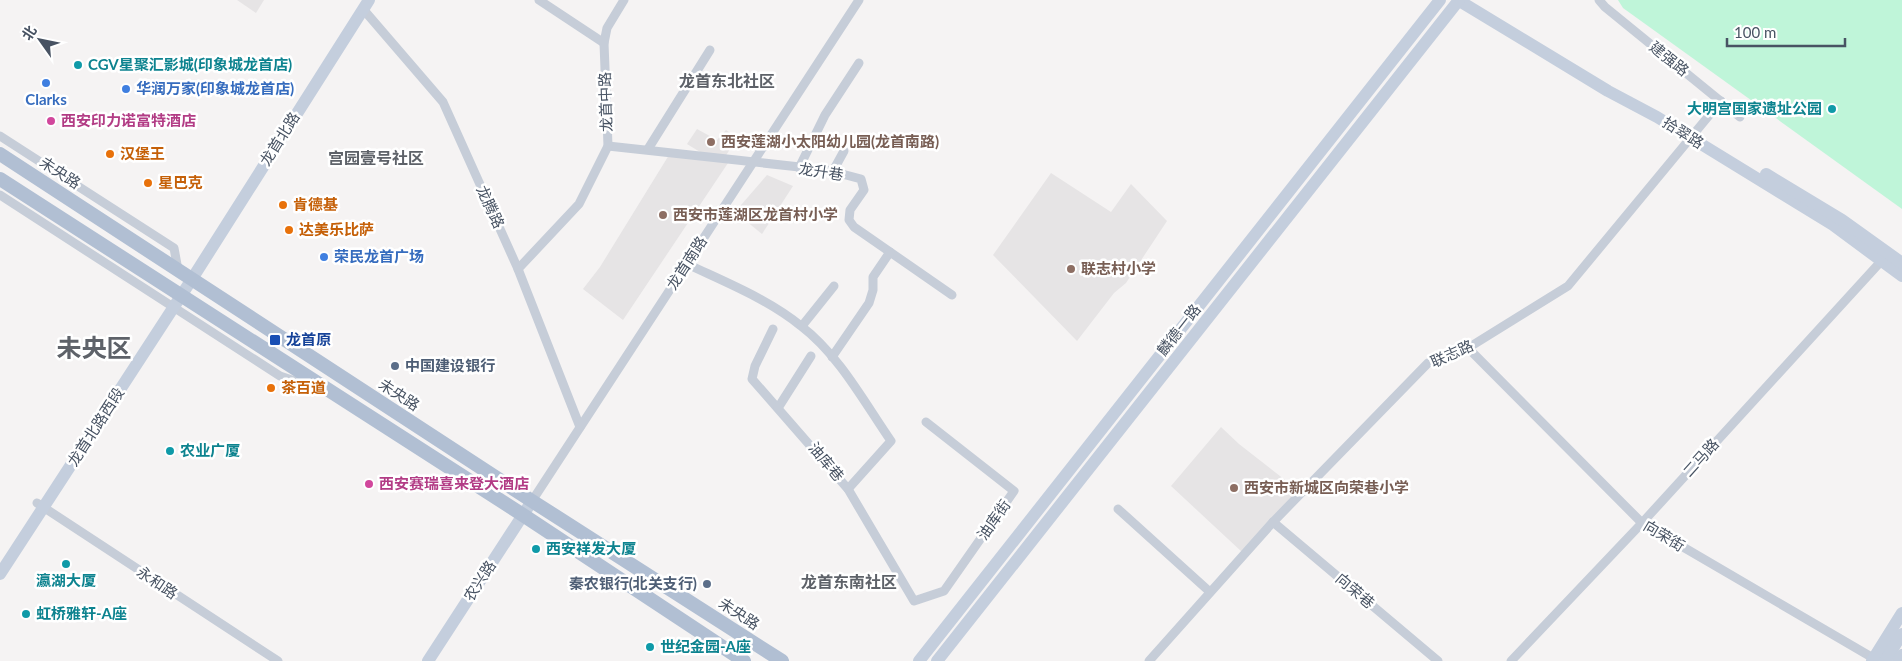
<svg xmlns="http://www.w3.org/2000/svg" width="1902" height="661" viewBox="0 0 1902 661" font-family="Lato,'Noto Sans SC',sans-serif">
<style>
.education{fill:#e6e4e5}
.green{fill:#bff5d9}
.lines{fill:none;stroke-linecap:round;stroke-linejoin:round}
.street{stroke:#c6cdd8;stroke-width:9}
.secondary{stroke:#c4cedd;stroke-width:12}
.primary{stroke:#b1bfd3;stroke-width:14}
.culture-dot{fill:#0f9aa8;stroke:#fff;stroke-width:2}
.shop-dot{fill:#3f7fe0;stroke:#fff;stroke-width:2}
.hotel-dot{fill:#d1479c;stroke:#fff;stroke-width:2}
.education-dot{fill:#8d6e63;stroke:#fff;stroke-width:2}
.food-dot{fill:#e8710a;stroke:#fff;stroke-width:2}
.transit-dot{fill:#1a4fb4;stroke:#fff;stroke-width:2}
.service-dot{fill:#5c6f8a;stroke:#fff;stroke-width:2}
.labels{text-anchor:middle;stroke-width:5;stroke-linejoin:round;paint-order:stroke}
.street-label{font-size:15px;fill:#485363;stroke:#fff}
.culture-label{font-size:15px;font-weight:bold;fill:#0d838f;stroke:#fff;text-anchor:start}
.shop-label{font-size:15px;font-weight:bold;fill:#366cbe;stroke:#fff;text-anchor:start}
.hotel-label{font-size:15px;font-weight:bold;fill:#b23c85;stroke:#fff;text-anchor:start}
.education-label{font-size:15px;font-weight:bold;fill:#785e54;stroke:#fff;text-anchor:start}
.food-label{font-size:15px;font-weight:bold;fill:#c56008;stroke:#fff;text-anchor:start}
.transit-label{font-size:15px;font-weight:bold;fill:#164399;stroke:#fff;text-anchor:start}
.service-label{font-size:15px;font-weight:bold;fill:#4e5e75;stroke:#fff;text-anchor:start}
.neighbourhood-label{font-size:16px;font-weight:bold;fill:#5e6269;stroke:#fff}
.town-label{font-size:25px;font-weight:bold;fill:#5e6269;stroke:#fff}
</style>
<rect width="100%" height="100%" fill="#f5f3f3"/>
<!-- education -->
<g class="education">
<polygon points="237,0 264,0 256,13"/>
<polygon points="697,129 717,140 726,130 737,138 725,157 705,155 687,144"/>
<polygon points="669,155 728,163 623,320 583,289 600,267"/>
<polygon points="1051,173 1111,212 1131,184 1167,221 1126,283 1114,293 1077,341 993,255"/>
<polygon points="767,175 793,186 762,234 735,212"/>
<polygon points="1221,427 1239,444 1298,490 1242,552 1171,486"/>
</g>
<!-- green -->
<polygon class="green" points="1618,0 1902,0 1902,209 1623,8"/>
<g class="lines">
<!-- street -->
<g class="street">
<polyline points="539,0 604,43"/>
<polyline points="1599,0 1605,7 1740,117"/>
<polyline points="363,9 443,102 518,269 580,427"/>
<polyline points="0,136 174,248 178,270"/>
<polyline points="608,146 827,170 861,179 864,190 850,210 849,220 854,227 952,295"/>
<polyline points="648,149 710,50"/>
<polyline points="799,168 825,115 859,63"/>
<polyline points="833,171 844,151"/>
<polyline points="0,195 280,376 321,390"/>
<path d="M687 264C725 282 768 299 801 326 839 355 864 402 891 441L848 489"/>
<polyline points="518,269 579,204 608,146 604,43 607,28 624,0"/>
<polyline points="802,326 834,286"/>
<polyline points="773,329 755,366 752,379 848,489 914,601 944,591 1014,491 926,422"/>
<polyline points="1468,348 1642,523 1873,658"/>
<polyline points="832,357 869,303 873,290 873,277 890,252"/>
<polyline points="778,408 811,356"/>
<polyline points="532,501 859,0"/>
<polyline points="37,503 278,661"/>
<polyline points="1118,509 1210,592"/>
<polyline points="1273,522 1438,661"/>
<polyline points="1149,661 1273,522 1428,363 1468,348 1568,286 1721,101"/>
<polyline points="1511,661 1642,523 1885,257"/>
</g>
<!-- secondary -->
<g class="secondary">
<polyline points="1458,0 1608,91 1657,117 1833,225 1902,276"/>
<polyline points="1766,174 1842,220 1902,263"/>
<polyline points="0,574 192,279 369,0"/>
<polyline points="428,661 532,501"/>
<polyline points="919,661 1440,0"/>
<polyline points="937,661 1459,0"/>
<polyline points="1872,661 1902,613"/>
<polyline points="1885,661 1902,634"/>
<polyline points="1898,661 1902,655"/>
</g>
<!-- primary -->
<g class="primary">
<polyline points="0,154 532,501 782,661"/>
<polyline points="0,179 523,515 744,661"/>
</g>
</g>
<!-- markers -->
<g class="culture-dot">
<circle cx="78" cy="65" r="5"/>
<circle cx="1832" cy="109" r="5"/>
<circle cx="170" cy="451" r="5"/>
<circle cx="536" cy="549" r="5"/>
<circle cx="66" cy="564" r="5"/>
<circle cx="26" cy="614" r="5"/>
<circle cx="650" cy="647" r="5"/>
</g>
<g class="shop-dot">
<circle cx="46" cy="83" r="5"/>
<circle cx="126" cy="89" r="5"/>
<circle cx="324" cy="257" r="5"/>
</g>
<g class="hotel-dot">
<circle cx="51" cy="121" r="5"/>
<circle cx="369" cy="484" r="5"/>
</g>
<g class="education-dot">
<circle cx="711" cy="142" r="5"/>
<circle cx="663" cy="215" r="5"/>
<circle cx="1071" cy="269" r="5"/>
<circle cx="1234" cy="488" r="5"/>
</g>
<g class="food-dot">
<circle cx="110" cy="154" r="5"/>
<circle cx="148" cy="183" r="5"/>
<circle cx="283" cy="205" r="5"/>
<circle cx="289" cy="230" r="5"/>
<circle cx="271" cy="388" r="5"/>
</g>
<rect class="transit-dot" x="269" y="334" width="12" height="12" rx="2.5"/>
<g class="service-dot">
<circle cx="395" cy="366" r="5"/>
<circle cx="707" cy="584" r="5"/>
</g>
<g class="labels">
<!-- street labels -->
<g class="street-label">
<text transform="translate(1669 59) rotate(39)" y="5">建强路</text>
<text transform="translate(606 102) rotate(-92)" y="5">龙首中路</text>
<text transform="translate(1683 133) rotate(32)" y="5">拾翠路</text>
<text transform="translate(280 139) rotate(-58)" y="5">龙首北路</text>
<text transform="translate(821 172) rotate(9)" y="5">龙升巷</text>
<text transform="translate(60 173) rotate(33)" y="5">未央路</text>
<text transform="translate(490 207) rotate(65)" y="5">龙腾路</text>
<text transform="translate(687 263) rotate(-57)" y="5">龙首南路</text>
<text transform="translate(1179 330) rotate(-52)" y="5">麟德一路</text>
<text transform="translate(1452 354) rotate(-24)" y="5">联志路</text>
<text transform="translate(399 395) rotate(33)" y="5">未央路</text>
<text transform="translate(96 427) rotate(-57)" y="5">龙首北路西段</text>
<text transform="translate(1701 458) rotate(-48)" y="5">二马路</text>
<text transform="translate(826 462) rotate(50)" y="5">油库巷</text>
<text transform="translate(994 520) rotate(-55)" y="5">油库街</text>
<text transform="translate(1664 536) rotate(31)" y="5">向荣街</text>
<text transform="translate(480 581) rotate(-57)" y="5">农兴路</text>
<text transform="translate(157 583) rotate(34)" y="5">永和路</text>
<text transform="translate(1355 591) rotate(40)" y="5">向荣巷</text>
<text transform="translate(739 614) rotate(33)" y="5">未央路</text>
</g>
<!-- culture labels -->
<g class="culture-label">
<text x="88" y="70">CGV星聚汇影城(印象城龙首店)</text>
<text x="1822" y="114" text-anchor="end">大明宫国家遗址公园</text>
<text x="180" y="456">农业广厦</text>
<text x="546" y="554">西安祥发大厦</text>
<text x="66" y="586" text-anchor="middle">瀛湖大厦</text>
<text x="36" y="619">虹桥雅轩-A座</text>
<text x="660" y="652">世纪金园-A座</text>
</g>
<!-- shop labels -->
<g class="shop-label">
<text x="136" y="94">华润万家(印象城龙首店)</text>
<text x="46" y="105" text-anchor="middle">Clarks</text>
<text x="334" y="262">荣民龙首广场</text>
</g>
<!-- hotel labels -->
<g class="hotel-label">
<text x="61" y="126">西安印力诺富特酒店</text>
<text x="379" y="489">西安赛瑞喜来登大酒店</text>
</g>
<!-- education labels -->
<g class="education-label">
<text x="721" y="147">西安莲湖小太阳幼儿园(龙首南路)</text>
<text x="673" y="220">西安市莲湖区龙首村小学</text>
<text x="1081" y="274">联志村小学</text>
<text x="1244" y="493">西安市新城区向荣巷小学</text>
</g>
<!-- food labels -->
<g class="food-label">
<text x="120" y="159">汉堡王</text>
<text x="158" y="188">星巴克</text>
<text x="293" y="210">肯德基</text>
<text x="299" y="235">达美乐比萨</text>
<text x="281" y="393">茶百道</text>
</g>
<!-- transit labels -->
<g class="transit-label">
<text x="286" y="345">龙首原</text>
</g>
<!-- service labels -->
<g class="service-label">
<text x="405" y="371">中国建设银行</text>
<text x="697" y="589" text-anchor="end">秦农银行(北关支行)</text>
</g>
<!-- neighbourhood labels -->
<g class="neighbourhood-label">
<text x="727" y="87">龙首东北社区</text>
<text x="376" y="164">宫园壹号社区</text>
<text x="849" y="588">龙首东南社区</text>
</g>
<!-- town labels -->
<g class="town-label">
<text x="94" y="357">未央区</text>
</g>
</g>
<!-- north arrow -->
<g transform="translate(40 40) rotate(303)" stroke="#ffffff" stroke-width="4" paint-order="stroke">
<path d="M0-4L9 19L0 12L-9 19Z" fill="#485363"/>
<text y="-8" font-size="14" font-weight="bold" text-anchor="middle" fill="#485363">北</text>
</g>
<!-- scale -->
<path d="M1727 38v8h118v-8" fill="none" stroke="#485363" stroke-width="2.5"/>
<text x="1734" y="38" font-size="15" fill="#485363" stroke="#ffffff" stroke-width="4" paint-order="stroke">100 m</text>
</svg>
